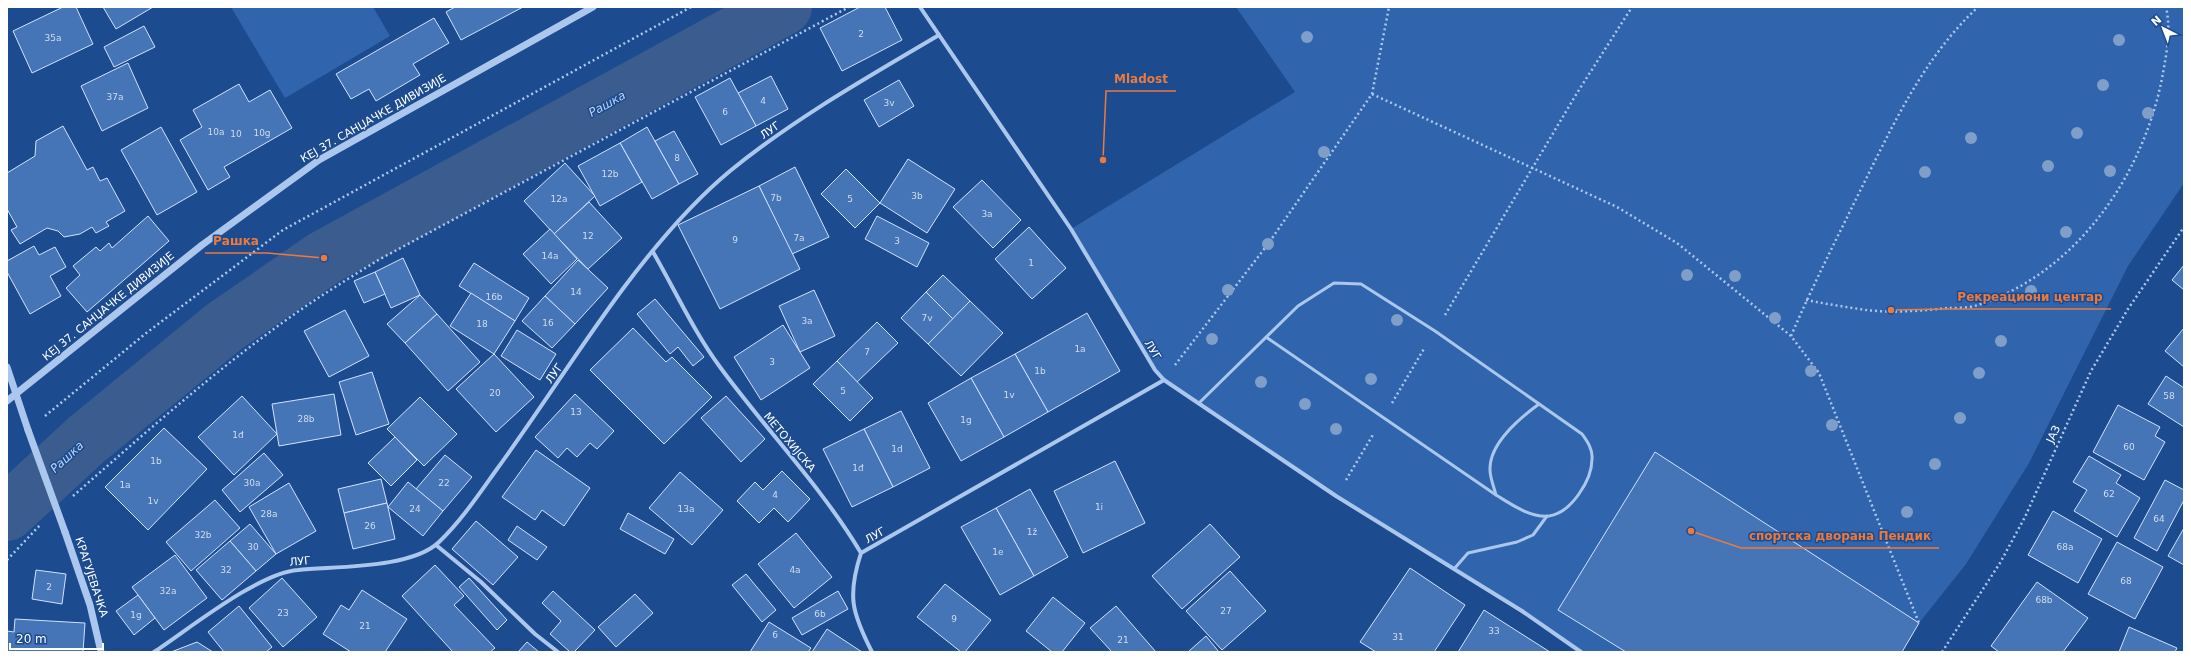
<svg xmlns="http://www.w3.org/2000/svg" width="2191" height="659" viewBox="0 0 2191 659" font-family="'DejaVu Sans',sans-serif">
<style>
.green{fill:#3065ad}
.lines{fill:none;stroke-linecap:round;stroke-linejoin:round}
.river{stroke:#3b5c8e;stroke-width:56}
.building{fill:#4575b7;stroke:#d1e2fa}
.path{stroke:#acc7ee;stroke-width:2.5;stroke-dasharray:2 3;stroke-linecap:butt}
.service{stroke:#acc7ee;stroke-width:3}
.minor{stroke:#acc7ee;stroke-width:4}
.tertiary{stroke:#acc7ee;stroke-width:7}
.tertiary-bridge{stroke:#acc7ee;stroke-width:7}
.tree{fill:#809eca}
.labels{text-anchor:middle;stroke-width:3;stroke-linejoin:round;paint-order:stroke}
.number-label{font-size:9px;fill:#d0dced}
.street-label{font-size:11px;fill:#fff;stroke:#1d4b8f}
.water-label{font-size:12px;font-style:italic;fill:#b8d2f4;stroke:#1d4b8f}
.leader{fill:none;stroke:#ed7a3d;stroke-width:1.5}
.callout-dot{fill:#ed7a3d;stroke:#1d4b8f;stroke-width:1.5}
.callout-label{font-size:12px;text-anchor:middle;font-weight:bold;fill:#ed7a3d;stroke:#1d4b8f;stroke-width:3;stroke-linejoin:round;paint-order:stroke}
</style>
<rect width="100%" height="100%" fill="#1d4b8f"/>
<!-- green -->
<g class="green">
<polygon points="231,7 373,7 390,36 285,98"/>
<polygon points="1236,7 2184,7 2184,183 2128,266 2029,463 1966,564 1919,623 1902,652 1581,652 1522,611 1336,496 1164,380 1155,370 1071,229 1295,92"/>
</g>
<g class="lines">
<!-- river -->
<polyline class="river" points="7,513 86,440 224,327 324,258 784,7"/>
</g>
<!-- building -->
<g class="building">
<polygon points="63,7 76,7 93,44 32,73 13,31"/>
<polygon points="103,7 153,7 116,29"/>
<polygon points="455,7 523,7 461,40 446,12"/>
<polygon points="860,7 885,7 902,40 842,71 820,28"/>
<polygon points="434,18 449,43 413,64 420,75 376,101 369,89 351,99 336,74"/>
<polygon points="144,26 155,47 114,67 104,47"/>
<polygon points="128,63 148,108 102,131 81,86"/>
<polygon points="771,76 788,109 756,126 738,93"/>
<polygon points="730,78 756,126 721,145 695,97"/>
<polygon points="899,80 914,106 879,127 864,100"/>
<polygon points="239,84 249,102 270,90 292,128 224,167 230,177 208,190 180,140 202,127 193,110"/>
<polygon points="63,126 87,170 93,167 100,181 107,178 125,211 106,222 109,226 96,233 92,227 80,234 64,237 58,231 47,228 20,244 11,230 17,227 7,209 7,173 35,156 36,141"/>
<polygon points="161,127 197,192 157,215 121,150"/>
<polygon points="647,127 679,184 652,199 620,143"/>
<polygon points="674,131 698,174 679,184 655,141"/>
<polygon points="620,143 642,182 600,206 578,166"/>
<polygon points="908,159 955,189 927,233 880,203"/>
<polygon points="565,163 595,196 554,234 524,201"/>
<polygon points="795,167 829,237 792,254 759,186"/>
<polygon points="846,169 880,203 855,228 821,194"/>
<polygon points="982,180 1021,220 993,248 953,207"/>
<polygon points="759,186 800,269 720,309 678,225"/>
<polygon points="589,202 622,238 588,269 554,234"/>
<polygon points="148,216 169,241 87,312 66,288 80,275 73,266 96,247 100,251 109,243 112,248"/>
<polygon points="877,216 929,243 917,267 865,239"/>
<polygon points="1029,227 1066,268 1032,299 995,259"/>
<polygon points="550,229 577,259 551,284 523,254"/>
<polygon points="34,246 39,255 55,247 66,267 50,276 61,296 30,314 7,272 7,261"/>
<polygon points="403,258 420,295 391,308 375,272"/>
<polygon points="578,260 608,288 575,324 545,296"/>
<polygon points="474,263 529,298 515,321 459,286"/>
<polygon points="2184,265 2184,290 2172,280"/>
<polygon points="375,272 385,294 364,303 354,281"/>
<polygon points="943,275 970,301 953,319 926,292"/>
<polygon points="814,290 835,336 800,352 779,306"/>
<polygon points="926,292 953,319 928,344 901,318"/>
<polygon points="471,293 515,321 494,354 450,326"/>
<polygon points="420,295 437,314 405,343 387,324"/>
<polygon points="545,296 575,324 552,348 522,321"/>
<polygon points="655,299 704,357 693,366 678,347 670,354 637,314"/>
<polygon points="970,301 1003,333 961,376 928,344"/>
<polygon points="345,310 369,356 329,377 304,331"/>
<polygon points="1087,313 1120,371 1048,412 1015,354"/>
<polygon points="437,314 480,362 448,391 405,343"/>
<polygon points="877,322 898,343 857,382 837,361"/>
<polygon points="783,325 810,368 761,400 734,357"/>
<polygon points="633,328 666,362 672,357 712,397 664,444 590,370"/>
<polygon points="2184,328 2184,367 2165,351"/>
<polygon points="517,330 556,354 540,380 501,356"/>
<polygon points="494,354 534,397 496,432 456,389"/>
<polygon points="1015,354 1048,412 1004,437 971,378"/>
<polygon points="837,361 873,398 850,421 813,384"/>
<polygon points="372,372 389,424 356,435 339,382"/>
<polygon points="2166,376 2184,388 2184,427 2148,404"/>
<polygon points="971,378 1004,437 961,461 928,403"/>
<polygon points="334,394 341,435 279,446 272,404"/>
<polygon points="575,394 614,431 597,449 590,443 577,457 567,448 558,458 535,437"/>
<polygon points="242,396 277,434 234,475 198,437"/>
<polygon points="726,396 765,439 741,462 701,418"/>
<polygon points="420,397 457,434 424,466 387,429"/>
<polygon points="2118,405 2160,427 2155,436 2165,442 2144,480 2093,452"/>
<polygon points="901,411 930,468 893,487 864,429"/>
<polygon points="164,428 207,469 148,530 105,487"/>
<polygon points="864,429 893,487 852,507 823,449"/>
<polygon points="395,437 417,460 391,486 368,463"/>
<polygon points="536,450 590,488 564,526 542,510 535,520 502,497"/>
<polygon points="1655,452 1919,623 1902,652 1626,652 1558,610"/>
<polygon points="264,453 283,475 240,512 222,490"/>
<polygon points="445,455 472,477 443,511 416,489"/>
<polygon points="2089,456 2121,475 2116,483 2140,498 2117,537 2074,511 2087,490 2073,482"/>
<polygon points="1115,461 1145,523 1083,553 1054,491"/>
<polygon points="782,471 810,499 788,522 774,508 759,523 737,501 755,482 763,490"/>
<polygon points="680,472 723,510 692,545 649,508"/>
<polygon points="381,479 387,503 344,513 338,489"/>
<polygon points="2165,480 2184,490 2184,500 2157,551 2134,538"/>
<polygon points="408,482 443,511 423,536 388,507"/>
<polygon points="289,483 316,531 276,554 249,507"/>
<polygon points="1030,489 1068,557 1034,576 996,508"/>
<polygon points="215,500 240,528 191,571 166,542"/>
<polygon points="387,503 395,539 353,549 344,513"/>
<polygon points="996,508 1034,576 1000,595 961,527"/>
<polygon points="2053,511 2102,539 2078,583 2028,555"/>
<polygon points="628,513 674,539 665,554 620,529"/>
<polygon points="476,521 518,557 493,585 452,549"/>
<polygon points="250,524 276,554 256,571 230,541"/>
<polygon points="1210,524 1240,557 1182,609 1152,576"/>
<polygon points="517,526 547,547 537,560 508,540"/>
<polygon points="2184,528 2184,565 2168,556"/>
<polygon points="796,533 832,577 794,608 758,564"/>
<polygon points="230,541 256,571 222,600 196,570"/>
<polygon points="2117,542 2163,567 2135,619 2088,594"/>
<polygon points="175,555 207,598 164,630 132,587"/>
<polygon points="435,565 464,596 454,605 495,648 490,652 453,652 402,596"/>
<polygon points="1410,568 1465,605 1434,652 1376,652 1360,642"/>
<polygon points="36,570 66,574 62,604 32,599"/>
<polygon points="1230,571 1266,611 1222,650 1186,611"/>
<polygon points="746,574 776,610 762,622 732,585"/>
<polygon points="282,578 317,617 283,647 249,608"/>
<polygon points="469,578 507,620 497,630 459,587"/>
<polygon points="2037,582 2088,618 2063,652 1999,652 1991,646"/>
<polygon points="945,584 991,620 965,652 961,652 917,617"/>
<polygon points="362,590 407,619 385,652 351,652 323,634 341,605 349,610"/>
<polygon points="553,591 595,630 574,652 570,652 550,634 561,621 542,603"/>
<polygon points="838,591 848,609 802,635 792,618"/>
<polygon points="635,594 653,613 616,647 598,627"/>
<polygon points="138,595 155,618 134,635 116,611"/>
<polygon points="1053,597 1085,623 1062,652 1052,652 1026,631"/>
<polygon points="239,606 272,647 266,652 224,652 208,632"/>
<polygon points="1116,606 1156,652 1112,652 1090,628"/>
<polygon points="1484,610 1550,652 1458,652"/>
<polygon points="15,619 85,623 83,652 7,652 7,631 14,632"/>
<polygon points="769,622 811,648 808,652 750,652"/>
<polygon points="2129,627 2177,648 2175,652 2119,652"/>
<polygon points="827,629 862,652 812,652"/>
<polygon points="1206,636 1219,652 1188,652"/>
<polygon points="197,642 213,652 171,652"/>
<polygon points="527,642 539,652 518,652"/>
</g>
<g class="lines">
<!-- path -->
<g class="path">
<polyline points="1372,94 1617,207 1677,243 1791,336 1819,373 1919,623"/>
<path d="M1806 300C1826 304 1846 307 1866 310 1892 313 1922 311 1948 308 1957 308 1969 308 1978 305 2078 272 2145 173 2163 73 2167 51 2171 29 2166 7"/>
<polyline points="1445,315 1577,93 1632,7"/>
<path d="M1791 336C1812 287 1836 240 1859 193 1892 127 1923 58 1978 7"/>
<polyline points="1175,365 1268,244 1372,94 1389,7"/>
<polyline points="1392,403 1425,347"/>
<polyline points="45,416 145,334 283,230 691,7"/>
<polyline points="1346,480 1374,433"/>
<path d="M73 496C152 427 231 356 318 298 338 285 359 272 380 259L849 7"/>
<polyline points="7,560 41,524"/>
<polyline points="1942,652 2000,563 2025,517 2091,371 2128,309 2184,227"/>
</g>
<!-- service -->
<g class="service">
<path d="M1199 403 1298 306 1334 283 1361 284 1435 331 1582 434C1587 441 1593 449 1592 459 1592 480 1571 513 1549 516 1530 518 1511 504 1496 495L1266 337"/>
<path d="M1496 495C1494 487 1490 478 1490 470 1489 443 1520 418 1539 404"/>
<polyline points="1454,569 1468,553 1517,542 1533,535 1547,516"/>
</g>
<!-- minor -->
<g class="minor">
<polyline points="920,7 1071,229 1155,370 1164,380 1336,496 1522,611 1581,652"/>
<path d="M653 252C675 290 694 332 720 367 766 430 821 486 861 553 847 596 852 613 872 652"/>
<polyline points="436,545 481,582 535,634 558,652"/>
<polyline points="861,553 1164,380"/>
<path d="M154 652C189 629 258 573 298 570 335 566 411 569 439 542 461 521 479 494 497 469 540 410 579 348 622 290 654 247 689 205 730 171 795 118 868 77 939 35"/>
</g>
<!-- tertiary -->
<g class="tertiary">
<polyline points="7,367 28,430"/>
<polyline points="7,401 202,245 319,160 593,7"/>
<polyline points="65,532 90,605 101,652"/>
</g>
<!-- tertiary-bridge -->
<polyline class="tertiary-bridge" points="28,430 65,532"/>
</g>
<!-- trees -->
<g class="tree">
<circle cx="1307" cy="37" r="6"/>
<circle cx="2119" cy="40" r="6"/>
<circle cx="2103" cy="85" r="6"/>
<circle cx="2148" cy="113" r="6"/>
<circle cx="2077" cy="133" r="6"/>
<circle cx="1971" cy="138" r="6"/>
<circle cx="1324" cy="152" r="6"/>
<circle cx="2048" cy="166" r="6"/>
<circle cx="2110" cy="171" r="6"/>
<circle cx="1925" cy="172" r="6"/>
<circle cx="2066" cy="232" r="6"/>
<circle cx="1268" cy="244" r="6"/>
<circle cx="1687" cy="275" r="6"/>
<circle cx="1735" cy="276" r="6"/>
<circle cx="1228" cy="290" r="6"/>
<circle cx="2031" cy="291" r="6"/>
<circle cx="1775" cy="318" r="6"/>
<circle cx="1397" cy="320" r="6"/>
<circle cx="1212" cy="339" r="6"/>
<circle cx="2001" cy="341" r="6"/>
<circle cx="1811" cy="371" r="6"/>
<circle cx="1979" cy="373" r="6"/>
<circle cx="1371" cy="379" r="6"/>
<circle cx="1261" cy="382" r="6"/>
<circle cx="1305" cy="404" r="6"/>
<circle cx="1960" cy="418" r="6"/>
<circle cx="1832" cy="425" r="6"/>
<circle cx="1336" cy="429" r="6"/>
<circle cx="1935" cy="464" r="6"/>
<circle cx="1907" cy="512" r="6"/>
</g>
<g class="labels">
<!-- number labels -->
<g class="number-label">
<text x="861" y="37">2</text>
<text x="53" y="41">35a</text>
<text x="115" y="100">37a</text>
<text x="763" y="104">4</text>
<text x="889" y="106">3v</text>
<text x="725" y="115">6</text>
<text x="216" y="135">10a</text>
<text x="262" y="136">10g</text>
<text x="236" y="137">10</text>
<text x="677" y="161">8</text>
<text x="610" y="177">12b</text>
<text x="917" y="199">3b</text>
<text x="776" y="201">7b</text>
<text x="559" y="202">12a</text>
<text x="850" y="202">5</text>
<text x="987" y="217">3a</text>
<text x="588" y="239">12</text>
<text x="799" y="241">7a</text>
<text x="735" y="243">9</text>
<text x="897" y="244">3</text>
<text x="550" y="259">14a</text>
<text x="1031" y="266">1</text>
<text x="576" y="295">14</text>
<text x="494" y="300">16b</text>
<text x="927" y="321">7v</text>
<text x="807" y="324">3a</text>
<text x="548" y="326">16</text>
<text x="482" y="327">18</text>
<text x="1080" y="352">1a</text>
<text x="867" y="355">7</text>
<text x="772" y="365">3</text>
<text x="1040" y="374">1b</text>
<text x="843" y="394">5</text>
<text x="495" y="396">20</text>
<text x="1009" y="398">1v</text>
<text x="2169" y="399">58</text>
<text x="576" y="415">13</text>
<text x="306" y="422">28b</text>
<text x="966" y="423">1g</text>
<text x="238" y="438">1đ</text>
<text x="2129" y="450">60</text>
<text x="897" y="452">1d</text>
<text x="156" y="464">1b</text>
<text x="858" y="471">1đ</text>
<text x="252" y="486">30a</text>
<text x="444" y="486">22</text>
<text x="125" y="488">1a</text>
<text x="2109" y="497">62</text>
<text x="775" y="498">4</text>
<text x="153" y="504">1v</text>
<text x="1099" y="510">1i</text>
<text x="415" y="512">24</text>
<text x="686" y="512">13a</text>
<text x="269" y="517">28a</text>
<text x="2159" y="522">64</text>
<text x="370" y="529">26</text>
<text x="1032" y="535">1ž</text>
<text x="203" y="538">32b</text>
<text x="253" y="550">30</text>
<text x="2065" y="550">68a</text>
<text x="998" y="555">1e</text>
<text x="226" y="573">32</text>
<text x="795" y="573">4a</text>
<text x="2126" y="584">68</text>
<text x="49" y="590">2</text>
<text x="168" y="594">32a</text>
<text x="2044" y="603">68b</text>
<text x="1226" y="614">27</text>
<text x="283" y="616">23</text>
<text x="820" y="617">6b</text>
<text x="136" y="618">1g</text>
<text x="954" y="622">9</text>
<text x="365" y="629">21</text>
<text x="1494" y="634">33</text>
<text x="775" y="638">6</text>
<text x="1398" y="640">31</text>
<text x="1123" y="643">21</text>
</g>
<!-- street labels -->
<g class="street-label">
<text transform="translate(373 118) rotate(-30)" y="4">КЕЈ 37. САНЏАЧКЕ ДИВИЗИЈЕ</text>
<text transform="translate(770 130) rotate(-36)" y="4">ЛУГ</text>
<text transform="translate(108 306) rotate(-39)" y="4">КЕЈ 37. САНЏАЧКЕ ДИВИЗИЈЕ</text>
<text transform="translate(1153 350) rotate(59)" y="4">ЛУГ</text>
<text transform="translate(554 373) rotate(-55)" y="4">ЛУГ</text>
<text transform="translate(2053 434) rotate(-65)" y="4">ЈАЗ</text>
<text transform="translate(790 442) rotate(50)" y="4">МЕТОХИЈСКА</text>
<text transform="translate(875 535) rotate(-29)" y="4">ЛУГ</text>
<text transform="translate(300 561) rotate(-6)" y="4">ЛУГ</text>
<text transform="translate(92 577) rotate(72)" y="4">КРАГУЈЕВАЧКА</text>
</g>
<!-- water labels -->
<g class="water-label">
<text transform="translate(607 104) rotate(-29)" y="4">Рашка</text>
<text transform="translate(67 457) rotate(-43)" y="4">Рашка</text>
</g>
</g>
<!-- callouts -->
<path class="leader" d="M1103 160L1106 91H1176M324 258L267 253H205M1891 310L1949 309H2111M1691 531L1741 548H1939"/>
<g class="callout-dot">
<circle cx="1103" cy="160" r="4"/>
<circle cx="324" cy="258" r="4"/>
<circle cx="1891" cy="310" r="4"/>
<circle cx="1691" cy="531" r="4"/>
</g>
<g class="callout-label">
<text x="1141" y="83">Mladost</text>
<text x="236" y="245">Рашка</text>
<text x="2030" y="301">Рекреациони центар</text>
<text x="1840" y="540">спортска дворана Пендик</text>
</g>
<!-- border -->
<rect width="2191" height="659" fill="none" stroke="#ffffff" stroke-width="16"/>
<!-- north arrow -->
<g transform="translate(2163 28) rotate(318)" stroke="#1d4b8f" stroke-width="3" paint-order="stroke">
<path d="M0-3L7 15L0 10L-7 15Z" fill="#ffffff"/>
<text y="-6" font-size="11" font-weight="bold" text-anchor="middle" fill="#ffffff">N</text>
</g>
<!-- scale -->
<path d="M10 643v6h93v-6" fill="none" stroke="#ffffff" stroke-width="2"/>
<text x="16" y="643" font-size="12" fill="#ffffff" stroke="#1d4b8f" stroke-width="3" paint-order="stroke">20 m</text>
</svg>
